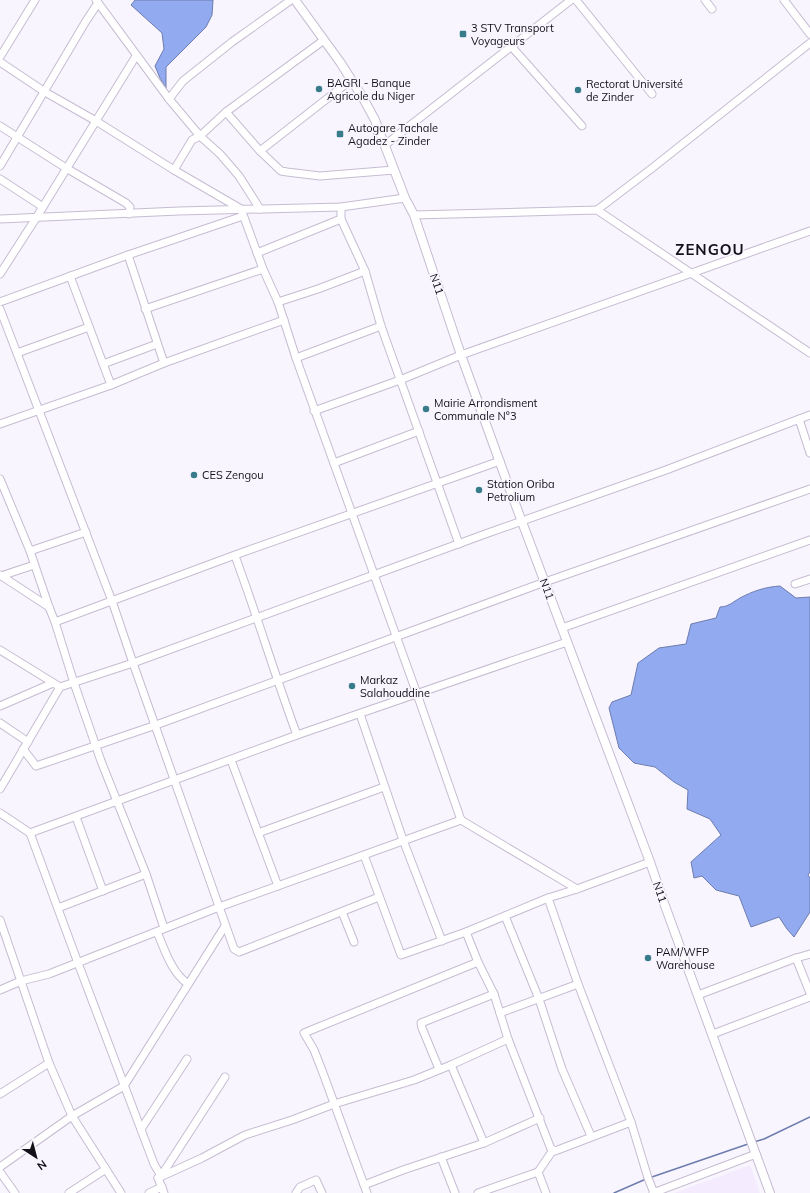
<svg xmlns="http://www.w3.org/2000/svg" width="810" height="1193" viewBox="0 0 810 1193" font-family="Mulish,sans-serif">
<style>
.built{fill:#f4ecfe}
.water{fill:#92aaef;stroke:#6c7cae}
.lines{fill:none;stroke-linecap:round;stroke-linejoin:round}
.stream{stroke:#6c7cae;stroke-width:1.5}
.minor-casing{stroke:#c6bcd2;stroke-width:9}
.major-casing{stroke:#c6bcd2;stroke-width:10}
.minor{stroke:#fff;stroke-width:7}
.major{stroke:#fff;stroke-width:8}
.poi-dot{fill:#387c8b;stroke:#f9f5fe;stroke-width:1.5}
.labels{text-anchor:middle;stroke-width:3.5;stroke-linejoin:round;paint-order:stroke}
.poi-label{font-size:11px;fill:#131017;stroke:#f9f5fe;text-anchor:start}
.street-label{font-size:11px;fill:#131017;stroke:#f9f5fe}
.district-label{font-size:15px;font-weight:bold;letter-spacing:1px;fill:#131017;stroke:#f9f5fe}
</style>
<rect width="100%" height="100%" fill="#f9f5fe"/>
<!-- built -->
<polygon class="built" points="750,1165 760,1193 674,1193 748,1166"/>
<!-- water -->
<g class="water">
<polygon points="135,0 213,0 212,15 206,27 166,67 166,88 160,78 155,66 164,49 162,33 131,5"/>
<path d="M780 586 796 598 810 597V872L808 875 810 878V912L794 937 787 929 779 917 751 927 739 896 716 890 702 876 694 878 691 862 721 835 710 819 687 809 688 790 674 782 655 767 634 763 619 748 609 708 612 702 631 695 638 663 659 648 686 644 691 624 716 618 720 607C728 607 733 602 740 598 753 591 765 587 780 586Z"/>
</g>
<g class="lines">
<!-- stream -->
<g class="stream">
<polyline points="754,1142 764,1139 810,1117"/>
<polyline points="649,1178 748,1144"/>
<polyline points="614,1193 646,1179"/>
</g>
<defs>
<g id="minor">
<polyline points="96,0 169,99 200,136 220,154 239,176 260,209"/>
<polyline points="576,0 652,94"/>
<polyline points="705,0 712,9"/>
<polyline points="784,0 810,34"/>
<polyline points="511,46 582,126"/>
<polyline points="0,57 35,0"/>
<polyline points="0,62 45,92 96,121 174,170 241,209 263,269 278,302 296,358 417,694 461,820 577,889"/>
<polyline points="169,99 183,81 232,42 291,0"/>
<polyline points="226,112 260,151 351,80"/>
<polyline points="0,126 66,168 126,203 130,207 129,214"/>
<polyline points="385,145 571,0"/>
<polyline points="260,151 281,171 287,172 320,176 394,170"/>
<polyline points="0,166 86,21 98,3"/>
<polyline points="174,170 192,140 200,136 226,112 324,40"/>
<polyline points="0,179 43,207"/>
<polyline points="341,207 341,219 365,271 381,326 459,544"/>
<polyline points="597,210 651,169 810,43"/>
<polyline points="414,215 597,210 810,353"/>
<polyline points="0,219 179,211 341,207 405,198"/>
<polyline points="257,253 341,219"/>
<polyline points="128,255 164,363"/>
<polyline points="0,274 36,218 136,56"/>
<polyline points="70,276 111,385"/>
<polyline points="0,302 128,255 243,216"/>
<polyline points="278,302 318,289 365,271"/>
<polyline points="0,309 112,601 133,663 234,949 239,952 379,897"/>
<polyline points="145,309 263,269"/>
<polyline points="17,353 89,327"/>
<polyline points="296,358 381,326"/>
<polyline points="103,364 157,344"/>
<polyline points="314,411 400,380 461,355 810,231"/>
<polyline points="799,419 810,453"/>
<polyline points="0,424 111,385 164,363 284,320"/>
<polyline points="334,463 419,431"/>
<polyline points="0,479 30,551 49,607 55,622 74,683 101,761 146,874 164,928"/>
<polyline points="30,551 86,532"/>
<path d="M235 556C257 615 275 676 297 735"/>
<polyline points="0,575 49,607"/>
<polyline points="1,576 34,565"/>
<polyline points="795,584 810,579"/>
<polyline points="55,622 235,555 500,461"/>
<polyline points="562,628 810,540"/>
<polyline points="0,650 60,687"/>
<polyline points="0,706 53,683"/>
<polyline points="360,714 403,840 442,941"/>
<polyline points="0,723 28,742"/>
<polyline points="23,749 36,766 156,725 545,582 810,489"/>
<polyline points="231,760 278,886"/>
<polyline points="0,789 60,687 133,663 488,533 666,470 810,415"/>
<polyline points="0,813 30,833 78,963 154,1164 161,1176 158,1178 164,1193"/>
<polyline points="76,817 103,891"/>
<polyline points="30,833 297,735 567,642"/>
<polyline points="258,833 384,787"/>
<polyline points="364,855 401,955 466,932 548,898 577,889 650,862"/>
<polyline points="548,898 578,984 631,1122 648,1178 654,1193"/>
<polyline points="58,908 146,874"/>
<polyline points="342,912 354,942"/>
<polyline points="505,916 539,999 562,1069 591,1136"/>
<polyline points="0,920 49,1063 72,1116 121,1193"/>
<path d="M157 932C165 950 171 972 188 984"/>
<polyline points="466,932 478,962 494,994 508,1039 551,1149 553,1150"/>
<polyline points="796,958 810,993"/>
<polyline points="0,990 21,981 49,974 219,907 461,820"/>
<polyline points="698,995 796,958 810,954"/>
<polyline points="500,1013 578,984"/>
<polyline points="713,1034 810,997"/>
<polyline points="451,1065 484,1143"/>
<polyline points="439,1069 422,1028 421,1023 494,994"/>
<polyline points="0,1094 49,1063"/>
<polyline points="141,1129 187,1059"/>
<polyline points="553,1150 555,1151 631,1122"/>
<polyline points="441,1157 455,1193"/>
<polyline points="0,1167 72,1116 124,1086 225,926"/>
<polyline points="0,1172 15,1193"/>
<polyline points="161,1176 225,1077"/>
<polyline points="158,1178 202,1158 245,1135 292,1120 334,1104 414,1080 451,1065 508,1039"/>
<polyline points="364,1185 403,1170 484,1143 540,1118"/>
<polyline points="69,1193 106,1169"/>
<polyline points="149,1193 162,1187"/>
<polyline points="296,1193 300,1187 316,1180 322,1193"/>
<polyline points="367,1193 323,1073 314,1050 304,1033 478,962"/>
<polyline points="478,1193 538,1172"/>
<polyline points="546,1193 538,1172 553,1150"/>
<polyline points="653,1193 756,1154"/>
</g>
<polyline id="major" points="295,0 340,62 363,98 375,120 405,198 414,215 461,355 507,482 650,862 664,903 770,1193"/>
</defs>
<!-- minor casing -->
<use href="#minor" class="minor-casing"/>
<!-- major casing -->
<use href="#major" class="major-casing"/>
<!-- minor -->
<use href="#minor" class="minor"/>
<!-- major -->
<use href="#major" class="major"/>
</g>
<!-- markers -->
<g class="poi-dot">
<rect x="459" y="30" width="8" height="8" rx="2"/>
<circle cx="319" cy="89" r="4"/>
<circle cx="578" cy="90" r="4"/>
<rect x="336" y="130" width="8" height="8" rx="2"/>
<circle cx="426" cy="409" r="4"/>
<circle cx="194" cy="475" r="4"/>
<circle cx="479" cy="490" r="4"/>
<circle cx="352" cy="686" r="4"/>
<circle cx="648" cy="958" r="4"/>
</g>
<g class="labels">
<!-- poi labels -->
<g class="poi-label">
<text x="471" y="32">3 STV Transport<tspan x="471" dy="13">Voyageurs</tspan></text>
<text x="327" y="87">BAGRI - Banque<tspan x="327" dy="13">Agricole du Niger</tspan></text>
<text x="586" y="88">Rectorat Université<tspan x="586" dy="13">de Zinder</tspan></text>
<text x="348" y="132">Autogare Tachale<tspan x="348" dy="13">Agadez - Zinder</tspan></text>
<text x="434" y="407">Mairie Arrondisment<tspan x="434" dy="13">Communale N°3</tspan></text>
<text x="202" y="479">CES Zengou</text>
<text x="487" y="488">Station Oriba<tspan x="487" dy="13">Petrolium</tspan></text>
<text x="360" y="684">Markaz<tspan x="360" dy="13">Salahouddine</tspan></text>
<text x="656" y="956">PAM/WFP<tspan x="656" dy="13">Warehouse</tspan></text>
</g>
<!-- street labels -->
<g class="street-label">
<text transform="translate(437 284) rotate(71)" y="4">N11</text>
<text transform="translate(547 589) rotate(70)" y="4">N11</text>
<text transform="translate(660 892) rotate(71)" y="4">N11</text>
</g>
<!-- district labels -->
<g class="district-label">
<text x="710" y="255">ZENGOU</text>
</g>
</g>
<!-- north arrow -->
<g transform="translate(36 1157) rotate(144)" stroke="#f9f5fe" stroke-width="3" paint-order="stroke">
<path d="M0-3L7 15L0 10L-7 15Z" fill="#131017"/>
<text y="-6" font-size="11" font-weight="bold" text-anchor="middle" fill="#131017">N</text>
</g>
</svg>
